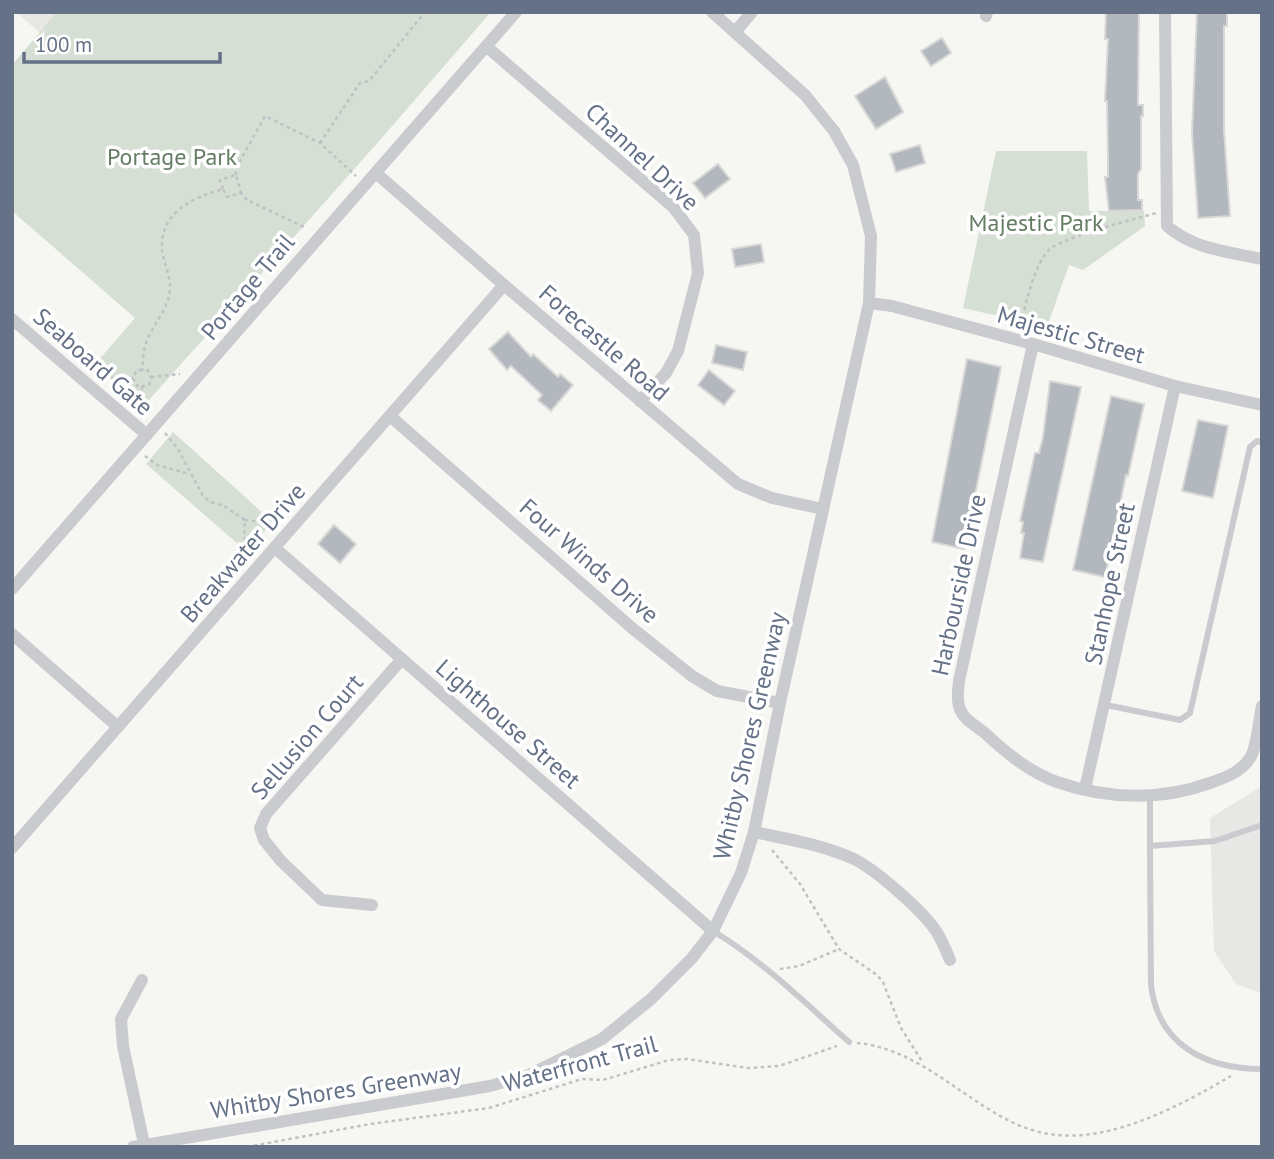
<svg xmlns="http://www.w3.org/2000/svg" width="1274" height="1159" viewBox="0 0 1274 1159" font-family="'PT Sans',sans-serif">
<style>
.built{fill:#e7e7e6}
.green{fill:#d6dfd4}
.building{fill:#b3b8bf;stroke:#d8d8d6;stroke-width:2}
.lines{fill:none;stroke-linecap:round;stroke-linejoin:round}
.path{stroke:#c0c1c4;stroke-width:2.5;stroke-dasharray:3.5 3.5;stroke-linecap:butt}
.lane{stroke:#c9cbcf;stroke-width:6}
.street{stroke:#c9cbcf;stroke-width:12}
.labels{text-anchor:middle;stroke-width:7;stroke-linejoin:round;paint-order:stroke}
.park-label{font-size:24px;fill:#647d63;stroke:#fff}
.street-label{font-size:24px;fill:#647186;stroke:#fff}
</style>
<rect width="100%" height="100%" fill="#f6f7f3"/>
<!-- built -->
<g class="built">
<polygon points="16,12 57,12 40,33"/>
<polygon points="1262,786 1262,993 1236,984 1214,951 1210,818"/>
</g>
<!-- green -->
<g class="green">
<polygon points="57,12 491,12 380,140 142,408 96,363 135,318 12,211 12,65"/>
<polygon points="996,151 1087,151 1089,211 1144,211 1145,226 1083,270 1069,265 1047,327 963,308"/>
<polygon points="173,432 273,522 246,551 146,464"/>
</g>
<!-- building -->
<g class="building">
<polygon points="1106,12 1139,12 1138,105 1143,105 1143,116 1141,116 1141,169 1138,174 1138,200 1142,200 1142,210 1109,211 1105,177 1108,177 1108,161 1107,101 1105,101 1108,39 1105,39"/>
<polygon points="1197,12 1227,12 1227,26 1224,26 1224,130 1230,216 1198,218 1192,132"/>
<polygon points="942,38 951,53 931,66 921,51"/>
<polygon points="885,77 903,112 876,129 855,96"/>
<polygon points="920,145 925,163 896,172 890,154"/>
<polygon points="718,164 730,179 705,198 693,183"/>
<polygon points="761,244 764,262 735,267 732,249"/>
<polygon points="508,332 531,357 533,354 558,377 560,374 573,385 551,411 538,400 542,395 511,366 507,370 489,349"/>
<polygon points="716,345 747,352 743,370 712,363"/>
<polygon points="967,359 1001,367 964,549 932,542"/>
<polygon points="709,370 735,391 724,405 698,385"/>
<polygon points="1050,381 1081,387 1043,562 1020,558 1024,533 1021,533 1023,522 1020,521 1035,453 1039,453 1043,437"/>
<polygon points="1111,396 1144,404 1128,476 1126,475 1105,577 1073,570"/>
<polygon points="1198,420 1228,426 1213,498 1182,491"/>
<polygon points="334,525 356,544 340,563 318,544"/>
</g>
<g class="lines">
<!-- path -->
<g class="path">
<polyline points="320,143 360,83 369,81 425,12"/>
<polyline points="236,175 235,170 265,116 320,143 356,176"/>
<polyline points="223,189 220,180 236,175 241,193"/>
<path d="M1019 330C1026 306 1031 274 1046 253 1058 237 1133 220 1156 213"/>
<path d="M142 370H137L133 378 138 387 149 385 151 377 147 369 142 370C143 361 143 351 146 343 152 325 169 309 170 289 171 273 160 257 162 242 164 210 197 196 223 189L227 197 241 193 247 200 306 228"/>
<polyline points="151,377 180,374"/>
<polyline points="104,378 133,378"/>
<polyline points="142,386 144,413"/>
<polyline points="165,433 178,449 203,496 211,502 224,506 245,520 244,538 254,552"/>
<polyline points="145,456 157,465 190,474"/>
<polyline points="245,520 261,522 275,528"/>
<polyline points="772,850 800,884 839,949 877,975 883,982 901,1028 923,1063"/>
<polyline points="780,969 799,966 839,949"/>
<path d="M857 1043C894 1046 928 1068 958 1089 981 1104 1005 1122 1032 1130 1098 1151 1176 1108 1231 1076"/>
<polyline points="247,1147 370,1124 489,1108 582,1079 603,1080 669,1060 687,1059 749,1068 779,1066 837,1046"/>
</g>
<!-- lane -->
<g class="lane">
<polyline points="1106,705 1180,720 1190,713 1250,447 1257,441 1262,442"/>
<polyline points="1150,796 1150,846"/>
<path d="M1262 825 1215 841 1150 846V850L1151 985C1158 1045 1206 1069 1262 1069"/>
<path d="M713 931C763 961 805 1003 849 1042"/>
</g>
<!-- street -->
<g class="street">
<path d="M1165 12 1167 226C1193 249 1229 252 1262 259"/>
<polyline points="986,16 987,12"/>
<polyline points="735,32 752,12"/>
<polyline points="487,47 673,207 694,235 698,273 678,351 666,373 640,401"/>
<polyline points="376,173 504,285 738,484 772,498 823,509"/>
<polyline points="869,303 892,306 1033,344 1175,386 1262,405"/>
<polyline points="12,319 147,435"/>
<path d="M1033 344 959 681C958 691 956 704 962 713 966 721 979 728 986 734 1006 753 1031 773 1057 782 1106 799 1161 801 1210 783 1226 777 1240 773 1250 758 1257 748 1259 719 1262 706"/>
<polyline points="390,416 632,628 692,676 717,691 780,703"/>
<polyline points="275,548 713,931"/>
<polyline points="12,589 516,12"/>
<polyline points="12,634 118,727"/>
<polyline points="1085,789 1175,386"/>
<path d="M754 832C788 839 823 845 854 859 876 870 922 910 936 931 941 939 946 950 950 960"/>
<polyline points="12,848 504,285"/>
<polyline points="372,905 322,900 281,861 264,840 260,828 266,814 402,659"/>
<polyline points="142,980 121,1019 123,1046 144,1144"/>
<polyline points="133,1147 490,1086 529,1075 602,1039 651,999 692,958 713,931 741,873 754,832 780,703 869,303 871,236 853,165 834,131 805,95 712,12"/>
</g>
</g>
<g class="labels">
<!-- park labels -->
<g class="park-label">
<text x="172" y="165">Portage Park</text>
<text x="1036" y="231">Majestic Park</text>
</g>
<!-- street labels -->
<g class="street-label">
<text transform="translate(642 157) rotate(43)" y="8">Channel Drive</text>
<text transform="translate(248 287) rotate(-50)" y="8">Portage Trail</text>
<text transform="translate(1071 335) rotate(16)" y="8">Majestic Street</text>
<text transform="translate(604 343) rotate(41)" y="8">Forecastle Road</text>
<text transform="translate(93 362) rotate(41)" y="8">Seaboard Gate</text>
<text transform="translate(243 553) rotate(-49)" y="8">Breakwater Drive</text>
<text transform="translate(589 561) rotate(41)" y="8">Four Winds Drive</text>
<text transform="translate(1110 584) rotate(-78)" y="8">Stanhope Street</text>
<text transform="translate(959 585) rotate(-78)" y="8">Harbourside Drive</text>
<text transform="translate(508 724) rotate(41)" y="8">Lighthouse Street</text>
<text transform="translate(750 736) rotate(-77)" y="8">Whitby Shores Greenway</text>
<text transform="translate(307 737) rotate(-49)" y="8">Sellusion Court</text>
<text transform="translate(580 1064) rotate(-15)" y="8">Waterfront Trail</text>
<text transform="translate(336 1091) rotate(-9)" y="8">Whitby Shores Greenway</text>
</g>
</g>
<!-- border -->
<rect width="1274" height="1159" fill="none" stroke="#647186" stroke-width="28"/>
<!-- scale -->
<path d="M24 52v10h196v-10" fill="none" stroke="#647186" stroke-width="3.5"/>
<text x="35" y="52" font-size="21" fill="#647186" stroke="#ffffff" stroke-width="5" paint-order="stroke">100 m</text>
</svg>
